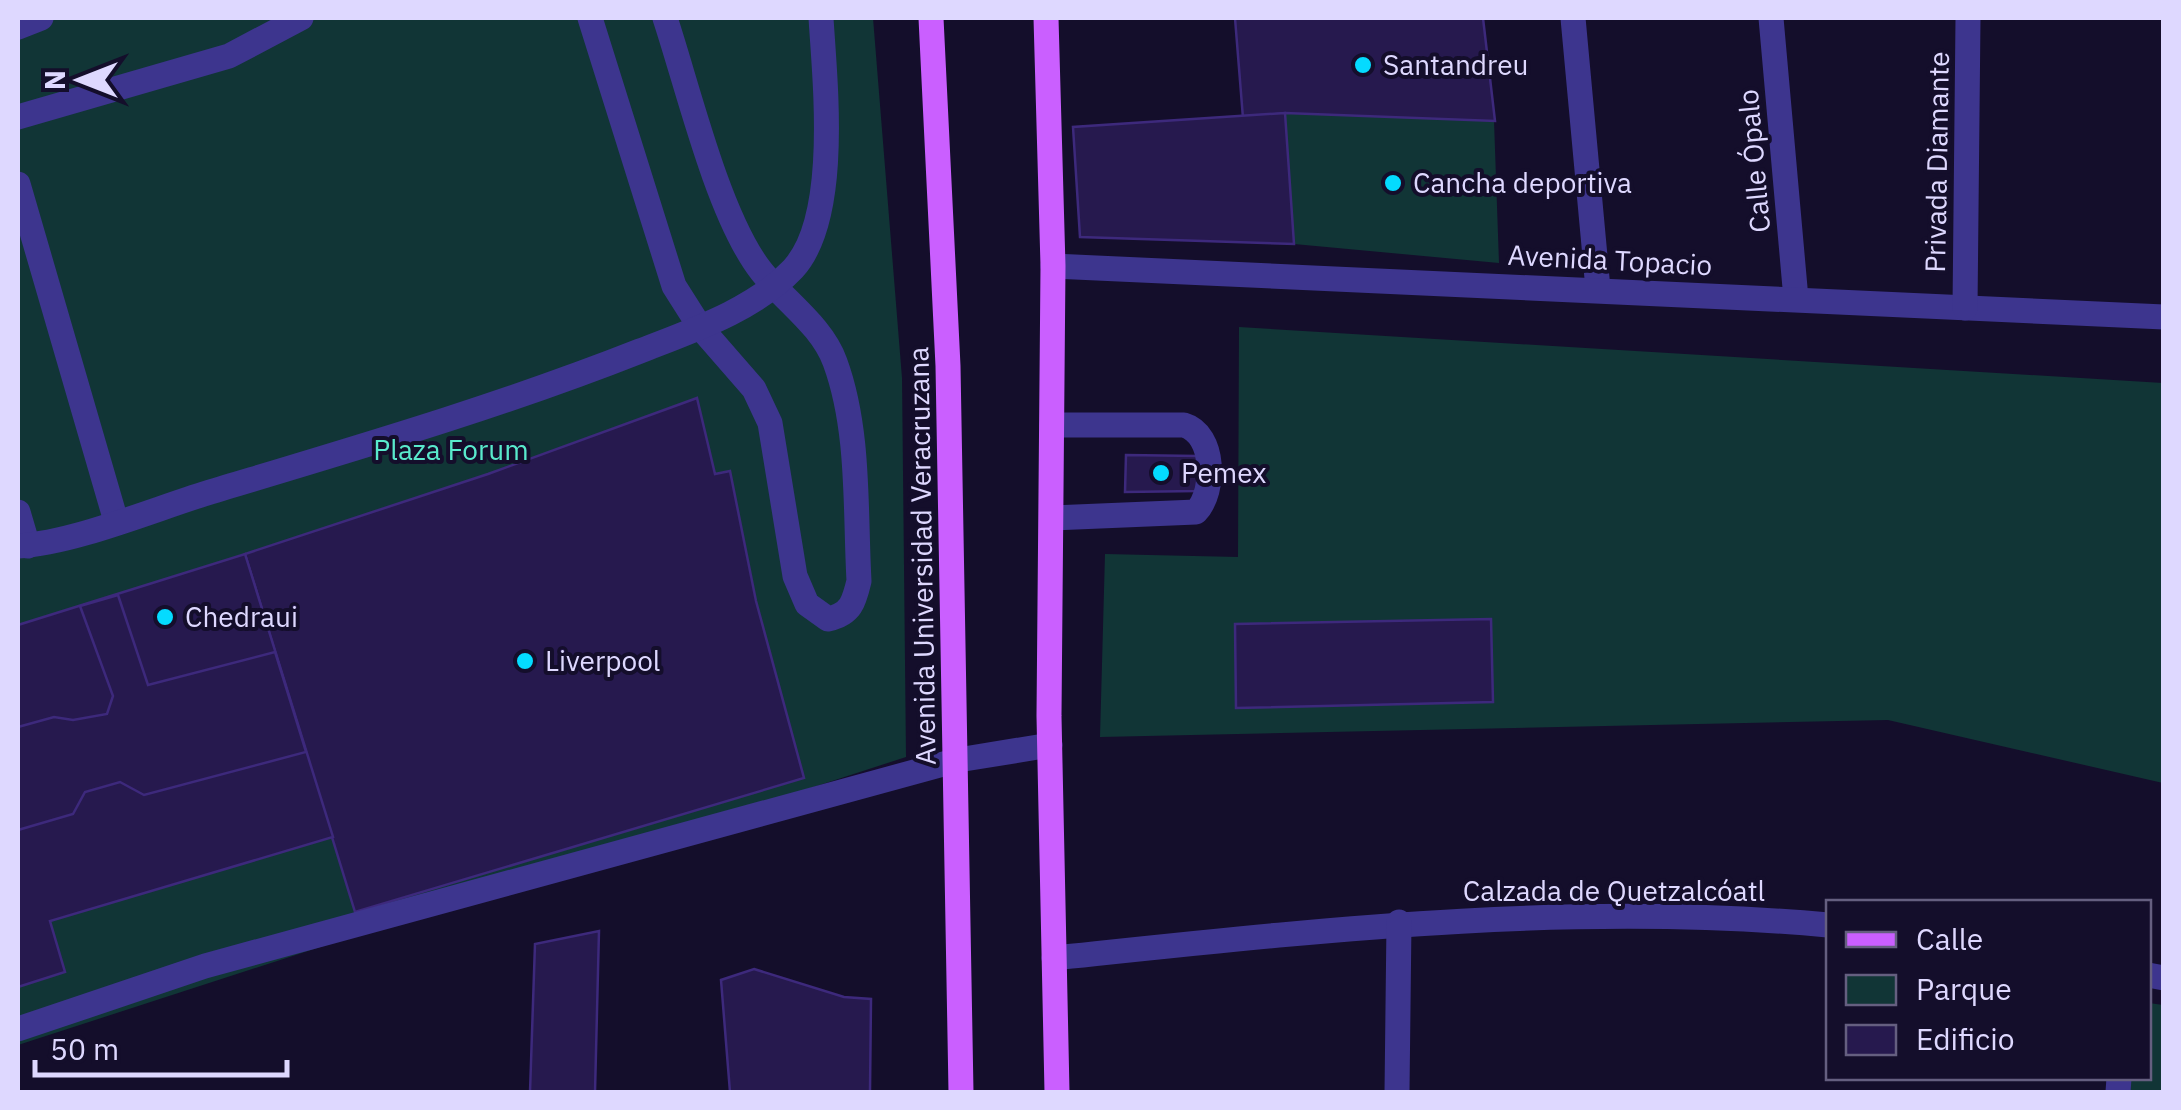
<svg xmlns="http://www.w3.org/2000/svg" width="2181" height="1110" viewBox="0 0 2181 1110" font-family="'IBM Plex Sans',sans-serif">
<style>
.green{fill:#113536}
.building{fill:#26194e;stroke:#3d297c;stroke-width:2.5}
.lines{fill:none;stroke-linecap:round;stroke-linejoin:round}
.minor{stroke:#3d358e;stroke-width:25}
.major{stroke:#ca5fff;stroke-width:25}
.poi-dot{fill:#04dbff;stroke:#140e2b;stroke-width:4}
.labels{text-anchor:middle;stroke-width:8;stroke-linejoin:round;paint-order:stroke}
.poi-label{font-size:28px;fill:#ded8ff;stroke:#140e2b;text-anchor:start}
.street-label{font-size:28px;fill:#ded8ff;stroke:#140e2b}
.park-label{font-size:28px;fill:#59eacc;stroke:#140e2b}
</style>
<rect width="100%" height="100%" fill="#140e2b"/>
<!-- green -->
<g class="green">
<polygon points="18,18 873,18 902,378 906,757 18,1045"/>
<polygon points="1285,113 1494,121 1499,263 1294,244"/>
<polygon points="1239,327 2163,383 2163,783 1888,720 1100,737 1105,554 1238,557"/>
<polygon points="2149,1003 2163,1005 2163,1092 2128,1092 2129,1078 2148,1078"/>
</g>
<!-- building -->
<g class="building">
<polygon points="1235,18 1483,18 1495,121 1285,113 1243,118"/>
<polygon points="1285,113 1294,244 1080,237 1073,127"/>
<polygon points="697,398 715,474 730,471 756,601 804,778 355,912 245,554 488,474"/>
<polygon points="1126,455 1197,456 1197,491 1125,492"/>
<polygon points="245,554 333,837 50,921 65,972 18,987 18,625"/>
<polygon points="118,595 148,685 275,652 306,752 144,795 120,782 85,792 73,814 18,830 18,727 54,717 73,720 107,714 113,696 80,606"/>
<polygon points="1491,619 1493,702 1236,708 1235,624"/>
<polygon points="599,931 595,1092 530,1092 535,944"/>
<polygon points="754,969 844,997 871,999 870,1092 730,1092 721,980"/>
</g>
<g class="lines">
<!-- minor -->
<g class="minor">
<path d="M590 18 674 286 700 327 754 389 770 423 795 576 807 604 828 619C851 614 854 602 859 581 855 510 860 430 835 362 820 321 777 297 754 261 715 202 688 88 665 18"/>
<polyline points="1573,18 1598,289"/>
<polyline points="1771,18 1796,299"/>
<polyline points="18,27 41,18"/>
<polyline points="18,117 229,56 301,18"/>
<polyline points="18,184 116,521"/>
<polyline points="1053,266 2164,317"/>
<polyline points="1965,308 1968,18"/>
<path d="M1052 425H1184C1215 434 1216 491 1196 512L1052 518"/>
<polyline points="18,512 28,546"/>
<path d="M18 546C73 543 152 510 207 493 353 449 498 407 640 351 691 331 754 310 793 269 840 218 825 83 821 18"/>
<path d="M1054 958C1312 931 1569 901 1828 925"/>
<polyline points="2148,975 2164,978"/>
<polyline points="18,1029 205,966 958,760 1050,745"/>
<polyline points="1397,1092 1399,922"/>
<polyline points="2118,1092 2119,1078"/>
</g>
<!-- major -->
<g class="major">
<polyline points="931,18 948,366 961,1092"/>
<polyline points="1046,18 1053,266 1049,716 1057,1092"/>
</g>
</g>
<!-- markers -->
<g class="poi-dot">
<circle cx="1363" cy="65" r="10"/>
<circle cx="1393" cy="183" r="10"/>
<circle cx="1161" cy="473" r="10"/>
<circle cx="165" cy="617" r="10"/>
<circle cx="525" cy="661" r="10"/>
</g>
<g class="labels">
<!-- poi labels -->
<g class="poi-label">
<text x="1383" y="75">Santandreu</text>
<text x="1413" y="193">Cancha deportiva</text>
<text x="1181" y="483">Pemex</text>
<text x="185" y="627">Chedraui</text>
<text x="545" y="671">Liverpool</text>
</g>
<!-- street labels -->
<g class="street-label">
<text transform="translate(1754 161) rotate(-95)" y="10">Calle Ópalo</text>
<text transform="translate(1937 162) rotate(-89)" y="10">Privada Diamante</text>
<text transform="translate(1610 260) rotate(3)" y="10">Avenida Topacio</text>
<text transform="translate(922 556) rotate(-91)" y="10">Avenida Universidad Veracruzana</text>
<text x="1614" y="901">Calzada de Quetzalcóatl</text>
</g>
<!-- park labels -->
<g class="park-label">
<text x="451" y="460">Plaza Forum</text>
</g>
</g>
<!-- border -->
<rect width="2181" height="1110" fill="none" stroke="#ded8ff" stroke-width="40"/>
<!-- legend -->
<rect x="1826" y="900" width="325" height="180" fill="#140e2b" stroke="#655f80" stroke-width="2.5"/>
<rect x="1846" y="932" width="50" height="15" fill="#ca5fff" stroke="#655f80" stroke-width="2.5"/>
<text x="1916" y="950" font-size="30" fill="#ded8ff">Calle</text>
<rect x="1846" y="975" width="50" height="30" fill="#113536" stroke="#655f80" stroke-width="2.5"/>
<text x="1916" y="1000" font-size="30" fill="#ded8ff">Parque</text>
<rect x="1846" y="1025" width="50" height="30" fill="#26194e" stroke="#655f80" stroke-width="2.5"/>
<text x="1916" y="1050" font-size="30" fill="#ded8ff">Edificio</text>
<!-- north arrow -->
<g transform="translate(80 80) rotate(270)" stroke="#140e2b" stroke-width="8" paint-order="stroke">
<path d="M0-8L18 38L0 25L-18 38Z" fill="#ded8ff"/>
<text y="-15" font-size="28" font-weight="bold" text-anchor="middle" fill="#ded8ff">N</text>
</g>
<!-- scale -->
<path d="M35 1060v15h252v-15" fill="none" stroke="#ded8ff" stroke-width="5"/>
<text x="50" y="1060" font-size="30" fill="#ded8ff" stroke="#140e2b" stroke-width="8" paint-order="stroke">50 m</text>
</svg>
